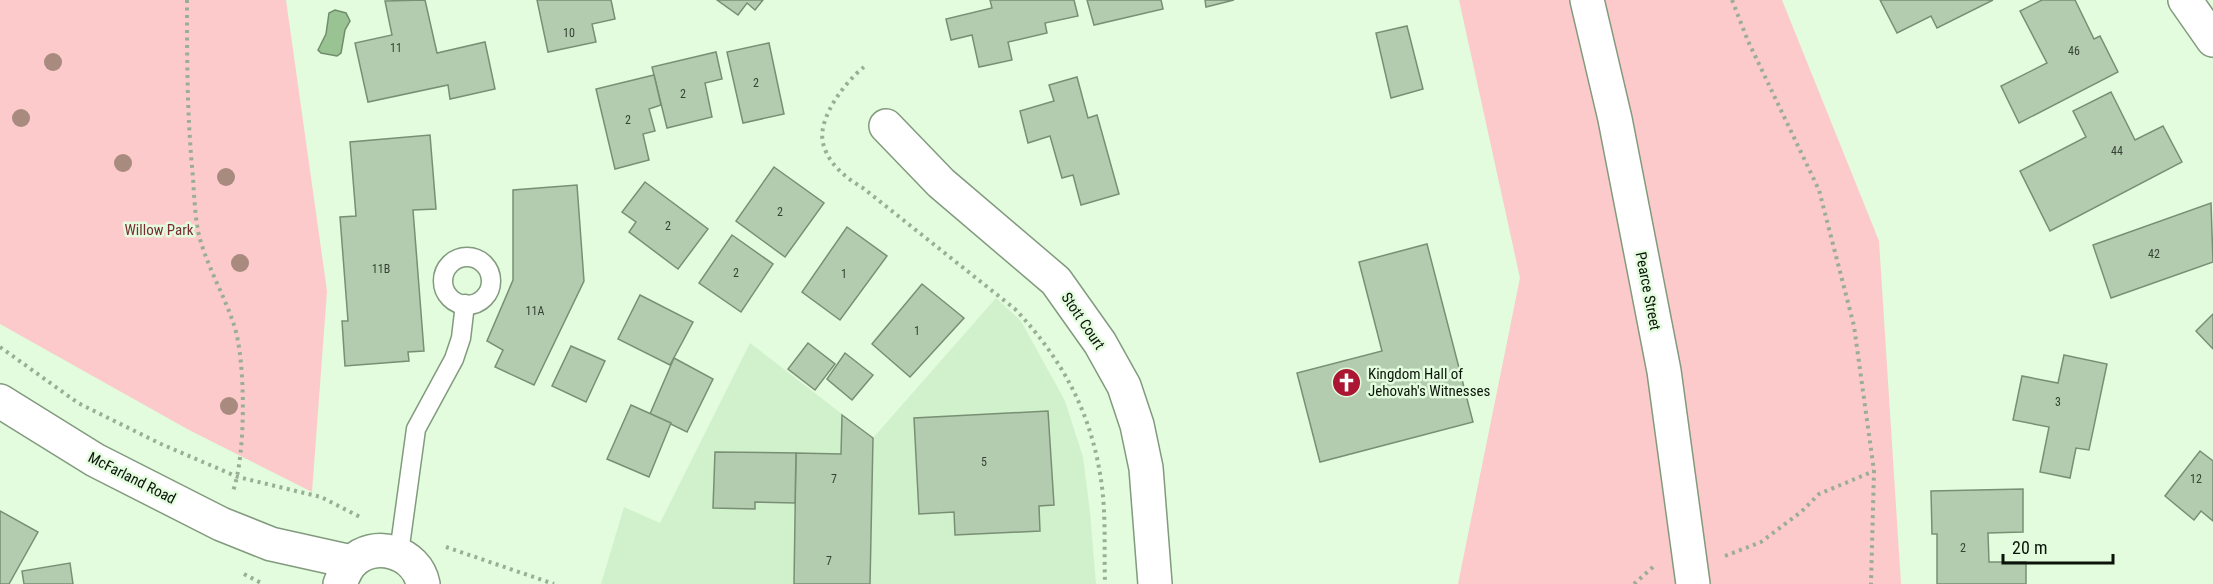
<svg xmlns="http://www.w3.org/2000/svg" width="2213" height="584" viewBox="0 0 2213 584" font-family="'Roboto Condensed',sans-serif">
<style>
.built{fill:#d1f0cc}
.green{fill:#fccaca}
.water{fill:#9ac394;stroke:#6f8e6b;stroke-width:1.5}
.building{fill:#b3ccaf;stroke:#788f74;stroke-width:1.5}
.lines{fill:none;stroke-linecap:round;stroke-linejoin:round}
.lane-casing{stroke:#829a7e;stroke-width:21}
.street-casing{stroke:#829a7e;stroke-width:36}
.secondary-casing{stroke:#829a7e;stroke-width:36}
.path{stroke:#9aae96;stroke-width:4;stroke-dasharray:3 4.5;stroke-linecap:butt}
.lane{stroke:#fff;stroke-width:18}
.street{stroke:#fff;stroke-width:33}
.secondary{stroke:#fff;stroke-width:33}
.tree{fill:#a88a7e}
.labels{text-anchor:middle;stroke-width:5;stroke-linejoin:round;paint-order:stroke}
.number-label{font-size:12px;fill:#354233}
.park-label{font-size:15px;fill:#792c31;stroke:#e2fcdd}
.street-label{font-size:15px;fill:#0b140a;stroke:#e2fcdd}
.poi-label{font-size:15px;fill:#0b140a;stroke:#e2fcdd;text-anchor:start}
</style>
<rect width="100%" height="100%" fill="#e2fcdd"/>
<!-- built -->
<polygon class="built" points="996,298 1021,321 1065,401 1083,457 1090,512 1096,584 601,584 624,507 660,523 750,343 873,438"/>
<!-- green -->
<g class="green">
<polygon points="0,0 286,0 327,291 312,492 189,430 0,324"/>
<polygon points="1459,0 1782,0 1879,241 1901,584 1458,584 1520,278"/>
</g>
<!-- water -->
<polygon class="water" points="335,10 346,13 350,21 345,30 341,53 337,56 321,53 318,50 326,34 329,13"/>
<!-- building -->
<g class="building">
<polygon points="425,0 437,53 485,42 495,89 450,99 448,85 368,102 355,43 392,35 385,1"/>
<polygon points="537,0 611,0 615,19 592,24 596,42 548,52"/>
<polygon points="717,0 763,0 755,10 747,3 738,15"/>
<polygon points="990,0 1074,0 1078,16 1045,23 1047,33 1008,42 1012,60 979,67 972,35 951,40 946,19 992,8"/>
<polygon points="1087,0 1161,0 1163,9 1094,25"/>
<polygon points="1205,0 1234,0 1206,7"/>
<polygon points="1880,0 1993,0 1937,28 1931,16 1897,33"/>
<polygon points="2042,0 2075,0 2094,39 2100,36 2118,72 2019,123 2001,86 2047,63 2020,11"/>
<polygon points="1407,26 1423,89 1391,98 1376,33"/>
<polygon points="769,43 784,114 743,123 727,52"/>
<polygon points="716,52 722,79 705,83 712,117 667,128 652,67"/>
<polygon points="654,75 661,105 649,109 655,131 643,134 649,160 615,169 596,89"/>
<polygon points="1077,77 1088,118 1097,115 1119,194 1081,205 1073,175 1062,178 1050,136 1028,143 1020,111 1054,101 1049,85"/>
<polygon points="2111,92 2135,140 2163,126 2182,162 2050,231 2020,171 2086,137 2073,111"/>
<polygon points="430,135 436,209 413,210 424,351 408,352 409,361 345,366 342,321 348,321 340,217 356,216 350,142"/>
<polygon points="774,167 824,203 785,257 736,221"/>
<polygon points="645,182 708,229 678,269 629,232 636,222 622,212"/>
<polygon points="577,185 584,281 534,385 495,367 503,350 487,341 513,280 513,190"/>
<polygon points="2211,203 2213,262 2111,298 2093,245"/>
<polygon points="847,227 887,256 840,320 802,292"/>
<polygon points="732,235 773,264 741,312 699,283"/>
<polygon points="1427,244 1473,422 1320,462 1297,373 1382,351 1359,262"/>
<polygon points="922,284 964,318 910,377 872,344"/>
<polygon points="640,295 693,322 670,365 618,339"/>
<polygon points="2213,314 2213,349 2196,331"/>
<polygon points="808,343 835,364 815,390 788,369"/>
<polygon points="571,346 605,361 586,402 552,386"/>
<polygon points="845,353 873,375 852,400 827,379"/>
<polygon points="2064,355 2107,364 2089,450 2076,448 2070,478 2040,472 2049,427 2013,420 2022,376 2058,383"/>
<polygon points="674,358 713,379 687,432 650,414"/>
<polygon points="631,405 671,423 649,477 607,459"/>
<polygon points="1048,411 1054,505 1039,506 1040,531 955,535 954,512 919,514 914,418"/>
<polygon points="842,415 873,438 870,584 794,584 796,453 841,454"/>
<polygon points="2200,451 2213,461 2213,521 2201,511 2194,520 2165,496"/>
<polygon points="715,452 796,453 795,503 755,502 755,509 713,508"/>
<polygon points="2023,489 2023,532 1988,533 1989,562 2026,562 2026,584 1937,584 1937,534 1932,534 1931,491"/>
<polygon points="0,511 38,532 9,584 0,584"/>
<polygon points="70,563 73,584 24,584 22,571"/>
</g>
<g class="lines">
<defs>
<g id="lane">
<circle cx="467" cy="281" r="24"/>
<polyline points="399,553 416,429 454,359 461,338 465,304"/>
</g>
<polyline id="street" points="886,126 941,183 1056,281 1100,343 1124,386 1137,425 1146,468 1155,584"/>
<g id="secondary">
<polyline points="1587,0 1615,119 1664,371 1693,584"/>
<polyline points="2185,0 2213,40"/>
<polyline points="0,401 95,460 221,524 271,544 352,562"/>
<path d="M340 584C343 576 346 569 351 563 374 539 417 552 423 584"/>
</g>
</defs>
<!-- lane casing -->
<use href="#lane" class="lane-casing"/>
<!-- street casing -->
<use href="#street" class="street-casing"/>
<!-- secondary casing -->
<use href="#secondary" class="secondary-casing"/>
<!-- path -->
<g class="path">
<path d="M187 0C187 59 187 118 193 177 194 195 195 214 198 231 205 263 224 294 234 325 246 361 246 455 233 491"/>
<polyline points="1732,0 1748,41 1819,190 1854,326 1874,471 1871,584"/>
<path d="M864 67C846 81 817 118 823 143 828 164 846 178 863 188L1015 309C1064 361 1093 416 1102 487 1106 519 1104 552 1105 584"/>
<polyline points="0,347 78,403 161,444 238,477 321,497 362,518"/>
<polyline points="446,547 554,584"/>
<polyline points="1725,556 1761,542 1801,512 1819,494 1874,471"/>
<polyline points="244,574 263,584"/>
<polyline points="1634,584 1654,566"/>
</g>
<!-- lane -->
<use href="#lane" class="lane"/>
<!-- street -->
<use href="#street" class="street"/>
<!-- secondary -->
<use href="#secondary" class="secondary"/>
</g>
<!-- trees -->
<g class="tree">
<circle cx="53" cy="62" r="9"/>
<circle cx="21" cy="118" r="9"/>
<circle cx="123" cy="163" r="9"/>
<circle cx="226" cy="177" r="9"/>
<circle cx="240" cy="263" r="9"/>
<circle cx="229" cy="406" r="9"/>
</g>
<!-- icons -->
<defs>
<symbol id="church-disc" viewBox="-11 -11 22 22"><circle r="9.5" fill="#ab1632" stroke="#e2fcdd"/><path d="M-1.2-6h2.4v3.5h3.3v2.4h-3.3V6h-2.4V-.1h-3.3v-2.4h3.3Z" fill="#fff"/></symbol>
</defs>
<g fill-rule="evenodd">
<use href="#church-disc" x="1330" y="366" width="33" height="33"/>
</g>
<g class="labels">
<!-- number labels -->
<g class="number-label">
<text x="569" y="37">10</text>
<text x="396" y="52">11</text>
<text x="2074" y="55">46</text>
<text x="756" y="87">2</text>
<text x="683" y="98">2</text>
<text x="628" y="124">2</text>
<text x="2117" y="155">44</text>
<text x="780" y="216">2</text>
<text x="668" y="230">2</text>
<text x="2154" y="258">42</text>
<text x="381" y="273">11B</text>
<text x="736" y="277">2</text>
<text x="844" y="278">1</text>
<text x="535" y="315">11A</text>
<text x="917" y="335">1</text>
<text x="2058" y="406">3</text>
<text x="984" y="466">5</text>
<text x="834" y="483">7</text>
<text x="2196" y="483">12</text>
<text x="1963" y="552">2</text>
<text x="829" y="565">7</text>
</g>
<!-- park labels -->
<g class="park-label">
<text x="159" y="235">Willow Park</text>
</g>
<!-- street labels -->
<g class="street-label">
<text transform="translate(1648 291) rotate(79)" y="5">Pearce Street</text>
<text transform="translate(1083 321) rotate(56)" y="5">Stott Court</text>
<text transform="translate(132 478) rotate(27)" y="5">McFarland Road</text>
</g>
<!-- poi labels -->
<g class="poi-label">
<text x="1368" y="379">Kingdom Hall of<tspan x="1368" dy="17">Jehovah's Witnesses</tspan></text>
</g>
</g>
<!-- scale -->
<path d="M2003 554v9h110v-9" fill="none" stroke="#0b140a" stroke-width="3"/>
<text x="2012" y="554" font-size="18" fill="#0b140a" stroke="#e2fcdd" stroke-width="4.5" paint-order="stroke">20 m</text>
</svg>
